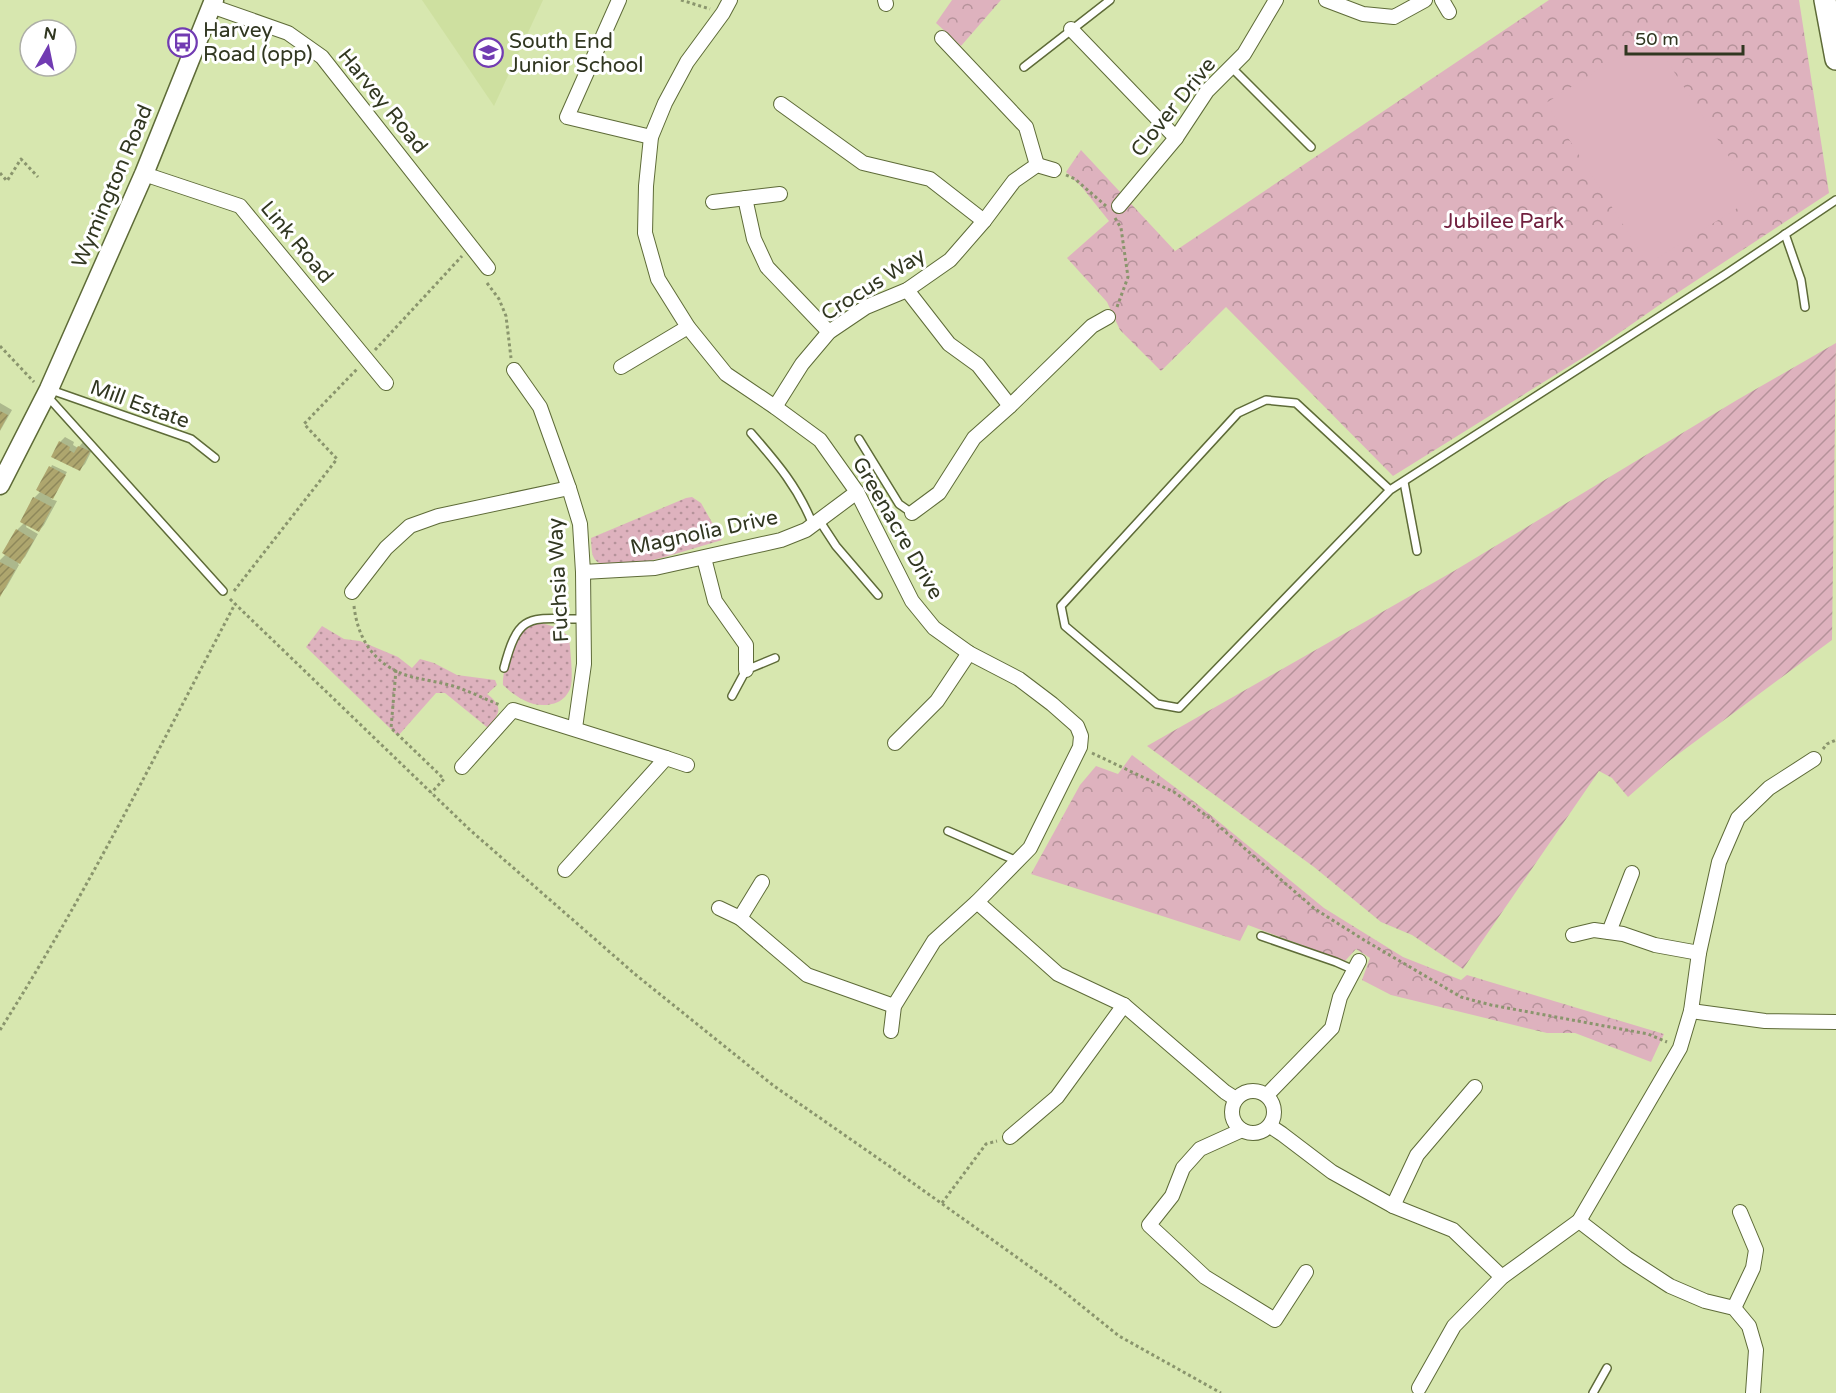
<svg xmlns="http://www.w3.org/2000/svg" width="1836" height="1393" viewBox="0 0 1836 1393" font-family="'Varela Round',sans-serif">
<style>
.built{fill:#cee0a0}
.grass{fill:url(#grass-dots)}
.park{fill:url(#park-crowns)}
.garden{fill:url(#garden-furrows)}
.pitch{fill:#deb2be}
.shadow{fill:#0003}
.building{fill:url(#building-hatch)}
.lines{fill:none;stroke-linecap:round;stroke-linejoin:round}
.lane-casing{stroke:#5e6b38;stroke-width:10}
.street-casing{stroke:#5e6b38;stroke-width:16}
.secondary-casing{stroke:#5e6b38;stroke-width:21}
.primary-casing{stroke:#5e6b38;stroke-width:24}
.path{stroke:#8a956d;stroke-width:3;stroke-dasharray:3 3;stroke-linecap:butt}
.lane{stroke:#fff;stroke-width:7}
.street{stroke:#fff;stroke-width:14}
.secondary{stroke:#fff;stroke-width:18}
.primary{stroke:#fff;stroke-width:21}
.labels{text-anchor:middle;stroke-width:6;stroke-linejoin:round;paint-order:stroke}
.poi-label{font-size:21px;fill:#313721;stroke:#fff;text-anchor:start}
.street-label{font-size:21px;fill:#313721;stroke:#fff}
.park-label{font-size:21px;fill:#71203f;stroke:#fff}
</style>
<defs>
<pattern id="grass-dots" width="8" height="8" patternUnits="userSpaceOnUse" patternTransform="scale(1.5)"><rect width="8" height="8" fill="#deb2be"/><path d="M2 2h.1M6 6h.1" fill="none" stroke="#b5929a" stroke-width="1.8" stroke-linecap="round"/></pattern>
<pattern id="park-crowns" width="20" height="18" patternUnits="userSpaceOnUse" patternTransform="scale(1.5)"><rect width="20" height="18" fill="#deb2be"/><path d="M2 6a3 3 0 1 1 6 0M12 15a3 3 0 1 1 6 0" fill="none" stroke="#b5929a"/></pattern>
<pattern id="garden-furrows" width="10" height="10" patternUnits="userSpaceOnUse" patternTransform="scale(1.5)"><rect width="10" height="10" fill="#deb2be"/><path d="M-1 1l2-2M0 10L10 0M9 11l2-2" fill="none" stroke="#b5929a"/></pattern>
<pattern id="building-hatch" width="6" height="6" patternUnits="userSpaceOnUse" patternTransform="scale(1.5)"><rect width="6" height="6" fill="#aea66e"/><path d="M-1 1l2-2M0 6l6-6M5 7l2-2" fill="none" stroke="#8e885a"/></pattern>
</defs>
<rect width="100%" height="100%" fill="#d7e7af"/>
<!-- built -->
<polygon class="built" points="422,0 543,0 494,106"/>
<!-- grass -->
<g class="grass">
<path d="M692 497 701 503 722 540 665 557 644 562 601 564C590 559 592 549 591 538L686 498Z"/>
<path d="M534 621 559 628 569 637C570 648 574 680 570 689 568 694 563 700 558 702 537 711 518 699 503 685 502 672 512 637 521 628 524 625 530 623 534 621Z"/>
<path d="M322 626 344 639 360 641 398 657 412 668 420 659 434 663 457 675 495 680 497 685 487 694C504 707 500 713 488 728L445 693H436L398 736 306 647Z"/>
</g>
<!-- park -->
<g class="park">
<polygon points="952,0 1001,0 961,46 936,23"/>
<polygon points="1549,0 1799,0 1829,193 1665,301 1592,352 1393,476 1226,307 1161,371 1120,330 1107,302 1067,258 1109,221 1081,186 1066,172 1081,150 1175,251"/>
<polygon points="1132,755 1196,803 1324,908 1403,957 1461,980 1467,975 1664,1034 1651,1062 1575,1033 1547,1033 1391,995 1362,980 1370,958 1356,949 1345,961 1248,925 1240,941 1031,874 1080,785 1096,766 1118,774"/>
</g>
<!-- garden -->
<polygon class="garden" points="1836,343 1832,640 1669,761 1628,797 1612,778 1599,771 1463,969 1412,935 1381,922 1314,867 1147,746 1454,571 1737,400"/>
<!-- pitch -->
<polygon class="pitch" points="1651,36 1755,197 1648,264 1546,103"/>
<!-- shadow -->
<g class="shadow">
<polygon points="0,403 12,410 0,431"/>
<polygon points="65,437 74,442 73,445 78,448 84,441 94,446 85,464 80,469 60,442"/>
<polygon points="52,465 67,472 51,499 57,501 44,525 39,531 27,524 26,527 38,534 25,557 18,564 19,565 6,588 1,593 0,560 6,554 17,530 24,523 22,522 34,498 41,491"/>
</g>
<!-- building -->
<g class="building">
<polygon points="0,411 8,415 0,430"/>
<polygon points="59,441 70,447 69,450 74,453 78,446 90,451 80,471 51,457"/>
<polygon points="49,466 66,475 53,499 36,490"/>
<polygon points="33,497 52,507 39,532 20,522"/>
<polygon points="16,529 34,540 20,564 2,553"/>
<polygon points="0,562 15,570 0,597"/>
</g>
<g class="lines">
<defs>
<g id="lane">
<polyline points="1024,67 1110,0"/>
<polyline points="1231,67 1311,147"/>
<polyline points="1785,234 1801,280 1805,307"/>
<polyline points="51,390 191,439 215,458"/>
<polyline points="48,397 223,591"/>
<path d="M751 433C777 463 798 487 813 525"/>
<polyline points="859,439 899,504 912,513"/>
<polyline points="1404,482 1417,551"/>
<polyline points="1390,490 1296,403 1266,400 1238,413 1061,606 1065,626 1157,704 1179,708 1390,490 1726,274 1836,200"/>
<polyline points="819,520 836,546 878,595"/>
<path d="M504 668C519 610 530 619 583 619"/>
<polyline points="732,696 746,670 775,658"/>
<polyline points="948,831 1017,861"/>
<polyline points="1261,936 1336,962 1354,970"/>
<polyline points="1593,1393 1607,1368"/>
</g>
<g id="street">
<polyline points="619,0 567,117 651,137"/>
<polyline points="730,0 723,13 687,62 665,103 651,137 646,186 645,233 658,279 688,327 726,374 775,407 820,440 857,492 912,601 934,628 969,653 1019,679 1052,704 1077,726 1081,736 1080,747 1030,848 977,902 934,941 894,1006 891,1031"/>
<polyline points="885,0 886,4"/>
<polyline points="1326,0 1363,14 1394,17 1425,0"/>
<polyline points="1442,0 1449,12"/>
<polyline points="211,6 288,33 322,57 488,268"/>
<polyline points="1071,29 1176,138"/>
<polyline points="942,38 1026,127 1037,165"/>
<polyline points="781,104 863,163 930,179 984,221"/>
<polyline points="144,174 240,206 386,383"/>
<polyline points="745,198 754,239 767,267 829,332"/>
<polyline points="713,202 780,194"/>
<polyline points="1119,206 1176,138 1207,91 1244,54 1276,0"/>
<polyline points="907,290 949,344 978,365 1010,406"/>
<polyline points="621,367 688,327"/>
<polyline points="514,370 540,407 569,488 580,524 583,572 584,664 575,728"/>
<polyline points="775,407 802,364 829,332 866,307 907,290 950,260 984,221 1014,181 1037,165 1054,170"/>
<polyline points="912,513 939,493 974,438 1010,406 1092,326 1108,317"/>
<polyline points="704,558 715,601 746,645 746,670"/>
<polyline points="583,572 655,568 781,540 806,530 857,492"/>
<polyline points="352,592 386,548 410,526 438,516 569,488"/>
<polyline points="895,743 937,701 969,653"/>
<polyline points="666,758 687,765"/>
<polyline points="462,767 513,710 666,758 565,870"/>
<polyline points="762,882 740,918 807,975 894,1006"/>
<polyline points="977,902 1058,974 1124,1005 1225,1092 1236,1099"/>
<polyline points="719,908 740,918"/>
<polyline points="1609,932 1632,873"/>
<polyline points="1573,935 1594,930 1623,934 1655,945 1699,953"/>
<polyline points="1691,1011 1765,1021 1836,1022"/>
<circle cx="1253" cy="1112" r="21"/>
<polyline points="1267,1095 1332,1028 1340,997 1359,961"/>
<polyline points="1270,1126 1282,1134 1332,1172 1393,1206 1453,1230 1502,1277"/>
<polyline points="1242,1130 1200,1149 1183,1168 1172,1196 1149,1225 1205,1277 1275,1320 1306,1272"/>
<polyline points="1010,1137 1057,1097 1124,1005"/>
<polyline points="1393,1206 1417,1155 1475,1087"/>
<polyline points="1579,1221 1627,1258 1670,1286 1705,1301 1734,1308 1749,1326 1756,1350 1753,1393"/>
<polyline points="1734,1308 1753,1268 1756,1250 1740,1212"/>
<polyline points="1419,1388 1454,1326 1502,1277 1579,1221 1680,1048 1691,1011 1699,953 1719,862 1738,818 1769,788 1814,759"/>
</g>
<polyline id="secondary" points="0,485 49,389 144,174 214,0"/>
<polyline id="primary" points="1825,0 1836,59"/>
</defs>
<!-- lane casing -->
<use href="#lane" class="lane-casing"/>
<!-- street casing -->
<use href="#street" class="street-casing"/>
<!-- secondary casing -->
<use href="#secondary" class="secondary-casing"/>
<!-- primary casing -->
<use href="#primary" class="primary-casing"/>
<!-- path -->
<g class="path">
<polyline points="681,0 710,9"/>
<polyline points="0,173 7,181 21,159 38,177"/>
<polyline points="1066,175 1075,179 1106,206"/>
<polyline points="1115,218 1121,228 1128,277 1117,307"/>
<polyline points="487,283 499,299 506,316 511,358"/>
<polyline points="0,346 34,382"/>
<polyline points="375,350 462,256"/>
<polyline points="234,591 337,459 304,424 358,368"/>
<polyline points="230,599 470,830 636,975 774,1086 892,1168 1057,1286 1119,1336 1221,1393"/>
<path d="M354 606C358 641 376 667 412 677 425 680 439 682 453 686 469 691 485 699 500 705"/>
<polyline points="396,670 391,728 444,779 431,793"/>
<polyline points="1823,749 1827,744 1836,740"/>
<polyline points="1092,753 1174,792 1207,816 1315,909 1364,940 1461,997 1491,1005 1648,1034 1667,1042"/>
<path d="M0 1030C87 893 159 748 235 604"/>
<polyline points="942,1203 986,1144 997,1141"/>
</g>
<!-- lane -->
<use href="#lane" class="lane"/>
<!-- street -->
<use href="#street" class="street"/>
<!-- secondary -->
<use href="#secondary" class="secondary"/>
<!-- primary -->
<use href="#primary" class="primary"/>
</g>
<!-- icons -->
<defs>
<symbol id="bus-ring" viewBox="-11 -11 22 22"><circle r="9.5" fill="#fff" stroke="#713bb2" stroke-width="1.5"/><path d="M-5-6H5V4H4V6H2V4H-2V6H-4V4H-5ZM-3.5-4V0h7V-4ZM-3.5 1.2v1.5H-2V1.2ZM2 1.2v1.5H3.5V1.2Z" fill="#713bb2"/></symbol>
<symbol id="school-ring" viewBox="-11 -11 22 22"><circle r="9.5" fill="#fff" stroke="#713bb2" stroke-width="1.5"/><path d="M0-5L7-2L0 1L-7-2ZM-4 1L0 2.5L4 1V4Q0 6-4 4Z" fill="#713bb2"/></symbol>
</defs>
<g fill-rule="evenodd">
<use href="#bus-ring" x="166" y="26" width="33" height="33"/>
<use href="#school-ring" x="472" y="36" width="33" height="33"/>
</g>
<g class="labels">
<!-- poi labels -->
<g class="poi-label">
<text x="203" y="37">Harvey<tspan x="203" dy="24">Road (opp)</tspan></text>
<text x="509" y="48">South End<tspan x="509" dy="24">Junior School</tspan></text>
</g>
<!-- street labels -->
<g class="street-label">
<text transform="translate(383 101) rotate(51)" y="7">Harvey Road</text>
<text transform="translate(1173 107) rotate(-51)" y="7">Clover Drive</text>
<text transform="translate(112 186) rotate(-67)" y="7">Wymington Road</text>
<text transform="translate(297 242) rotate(50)" y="7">Link Road</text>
<text transform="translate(873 284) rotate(-32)" y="7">Crocus Way</text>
<text transform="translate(140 404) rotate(20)" y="7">Mill Estate</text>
<text transform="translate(898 528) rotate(60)" y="7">Greenacre Drive</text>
<text transform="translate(704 532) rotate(-12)" y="7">Magnolia Drive</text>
<text transform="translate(558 580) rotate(-93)" y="7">Fuchsia Way</text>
</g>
<!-- park labels -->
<g class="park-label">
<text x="1504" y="228">Jubilee Park</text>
</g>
</g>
<!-- north arrow -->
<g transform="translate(48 48) rotate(9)"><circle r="28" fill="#ffffff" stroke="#adafa6" stroke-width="1.5"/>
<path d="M0-4.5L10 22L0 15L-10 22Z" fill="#713bb2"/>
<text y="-9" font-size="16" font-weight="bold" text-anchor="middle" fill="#313721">N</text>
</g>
<!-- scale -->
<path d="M1626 45v9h117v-9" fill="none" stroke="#313721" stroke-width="3"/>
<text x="1635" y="45" font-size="18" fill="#313721" stroke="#ffffff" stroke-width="4.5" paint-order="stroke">50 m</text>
</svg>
